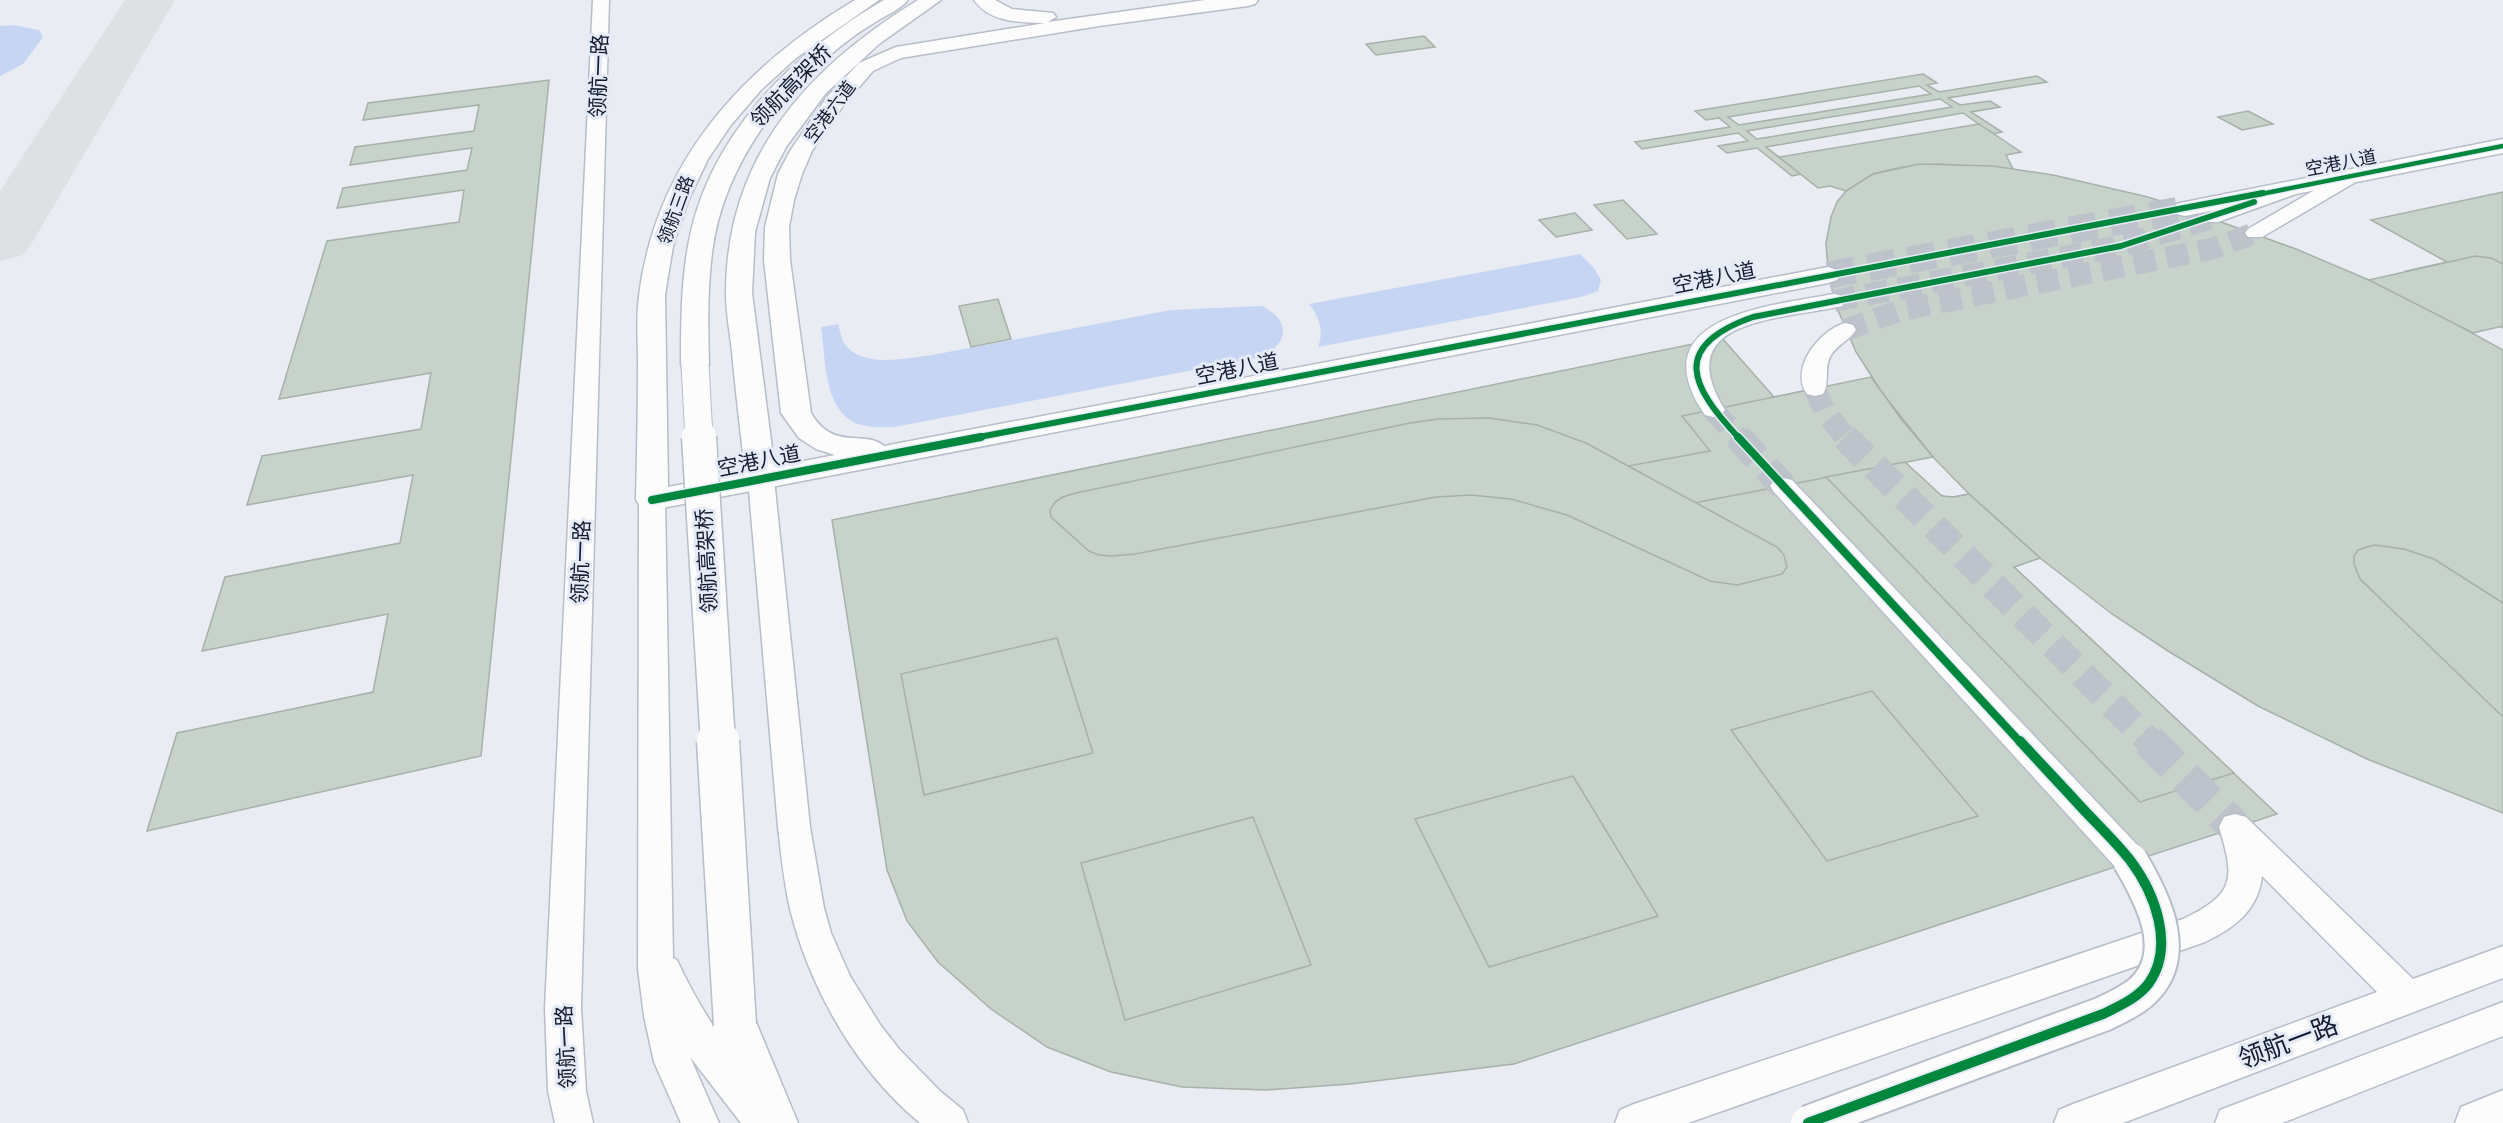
<svg xmlns="http://www.w3.org/2000/svg" width="2503" height="1123" viewBox="0 0 2503 1123" font-family="'DM Sans','Noto Sans SC',sans-serif">
<style>
.green{fill:#c6d5f3}
.lines{fill:none;stroke-linecap:round;stroke-linejoin:round}
.taxiway{fill:#dee0e4;fill-rule:evenodd}
.building{fill:#c7d2cb;stroke:#a6b1aa;stroke-width:1.5;fill-rule:evenodd}
.minor-tunnel-far2{stroke:#bec2cb;stroke-width:22;stroke-dasharray:22 11;stroke-linecap:butt}
.minor-tunnel-far1{stroke:#bec2cb;stroke-width:28;stroke-dasharray:28 14;stroke-linecap:butt}
.minor-tunnel{stroke:#bec2cb;stroke-width:34;stroke-dasharray:34 17;stroke-linecap:butt}
.tertiary-tunnel{stroke:#bec2cb;stroke-width:27;stroke-dasharray:27 14;stroke-linecap:butt}
.minor-casing{stroke:#b7bdc9;stroke-width:3}
.tertiary-casing{stroke:#b7bdc9;stroke-width:3}
.primary-casing{stroke:#b7bdc9;stroke-width:3}
.trunk-casing{stroke:#b7bdc9;stroke-width:3}
.minor{fill:#fcfcfd;fill-rule:evenodd}
.tertiary{fill:#fcfcfd;fill-rule:evenodd}
.primary{fill:#fcfcfd;fill-rule:evenodd}
.trunk{fill:#fcfcfd;fill-rule:evenodd}
.minor-bridge-casing{stroke:#b7bdc9;stroke-width:38;stroke-linecap:butt}
.primary-bridge-far2-casing{stroke:#b7bdc9;stroke-width:29;stroke-linecap:butt}
.primary-bridge-far1-casing{stroke:#b7bdc9;stroke-width:37;stroke-linecap:butt}
.primary-bridge-casing{stroke:#b7bdc9;stroke-width:45;stroke-linecap:butt}
.minor-bridge{stroke:#fcfcfd;stroke-width:34}
.primary-bridge-far2{stroke:#fcfcfd;stroke-width:27}
.primary-bridge-far1{stroke:#fcfcfd;stroke-width:34}
.primary-bridge{stroke:#fcfcfd;stroke-width:42}
.cycleway-far3-casing{stroke:#e5ebf6;stroke-width:7}
.cycleway-far2-casing{stroke:#e5ebf6;stroke-width:9}
.cycleway-far1-casing{stroke:#e5ebf6;stroke-width:11}
.cycleway-casing{stroke:#e5ebf6;stroke-width:14}
.cycleway-far3{stroke:#00873e;stroke-width:4.5}
.cycleway-far2{stroke:#00873e;stroke-width:6}
.cycleway-far1{stroke:#00873e;stroke-width:8}
.cycleway{stroke:#00873e;stroke-width:10}
.labels{text-anchor:middle;stroke-width:6;stroke-linejoin:round;paint-order:stroke}
.far-street-label{font-size:18px;fill:#121b2f;stroke:#e5ebf6}
.street-label{font-size:21px;fill:#121b2f;stroke:#e5ebf6}
.near-street-label{font-size:26px;fill:#121b2f;stroke:#e5ebf6}
</style>
<rect width="100%" height="100%" fill="#e9ecf2"/>
<!-- green -->
<g class="green">
<polygon points="13,25 39,30 43,37 23,64 0,76 0,26"/>
<path d="M1580 254 1594 268 1601 280 1598 291 1581 297 1318 347C1324 331 1320 318 1309 304Z"/>
<path d="M1262 306C1291 321 1289 342 1262 357L894 427C883 427 872 428 861 425 823 414 826 359 821 327L838 324C840 330 841 338 844 343 862 369 905 358 932 355L1171 310Z"/>
</g>
<g class="lines">
<!-- taxiway -->
<polygon class="taxiway" points="125,0 175,0 33,241 23,255 0,261 0,191"/>
</g>
<!-- building -->
<g class="building">
<polygon points="1424,36 1435,47 1376,55 1366,44"/>
<path d="M1923 74 1937 83 1927 85 1939 92 2037 76 2047 82 1948 98 1960 105 1990 101 2000 107 1971 112 2002 132 1993 134 1963 113 1766 147 1801 174 1792 176 1757 148 1727 153 1718 146 1748 141 1738 133 1642 149 1635 142 1730 127 1719 118 1706 120 1695 111ZM1919 86 1931 94 1739 125 1728 117ZM1940 99 1952 107 1757 139 1747 131Z"/>
<polygon points="549,80 481,756 147,831 177,733 373,692 388,614 202,651 225,577 400,543 413,475 247,505 262,456 421,429 431,373 279,399 327,241 459,222 464,190 337,208 343,188 467,170 472,148 350,165 355,147 474,131 479,105 363,120 368,103"/>
<polygon points="2248,111 2273,124 2242,130 2218,117"/>
<polygon points="1979,124 2021,152 2006,155 2013,169 1939,164 1902,167 1873,174 1846,191 1830,186 1818,188 1779,157"/>
<polygon points="1920,164 1993,166 2053,175 2148,197 2185,209 2296,249 2369,280 2423,306 2503,350 2503,813 2367,759 2258,706 2168,651 2112,614 2040,558 1969,494 1933,457 1883,394 1856,352 1834,301 1827,257 1826,243 1831,217 1837,202 1846,191 1873,174"/>
<polygon points="2503,192 2503,328 2406,271 2447,262 2371,220"/>
<polygon points="1623,200 1657,234 1627,239 1594,205"/>
<polygon points="1575,213 1592,230 1556,237 1539,220"/>
<polygon points="2475,256 2491,258 2503,264 2503,326 2473,333 2369,280"/>
<polygon points="998,299 1011,339 971,347 959,306"/>
<polygon points="1722,338 1774,397 1827,386 1936,493 1948,498 1969,494 2040,558 2014,567 2277,814 1514,1064 1350,1084 1266,1090 1182,1087 1111,1072 1047,1047 991,1009 938,962 907,921 887,870 832,520"/>
<polygon points="1871,377 1902,420 1933,457 1694,503 1628,466 1710,451 1682,416"/>
<polygon points="1489,418 1537,425 1586,443 1777,547 1784,555 1787,567 1782,574 1737,585 1710,581 1567,515 1511,499 1471,495 1436,497 1135,554 1112,556 1099,555 1089,551 1051,517 1050,510 1055,502 1063,497 1076,493 1410,423 1438,419"/>
<polygon points="1905,462 1942,496 1954,497 1969,494 2040,558 2014,567 2234,773 2140,802 1826,477"/>
<polygon points="2374,545 2404,549 2434,559 2503,603 2503,717 2360,579 2354,564 2354,556 2358,550"/>
<polygon points="1057,638 1093,753 924,795 901,674"/>
<polygon points="1872,691 1978,816 1827,861 1731,730"/>
<polygon points="1573,776 1658,916 1489,967 1415,819"/>
<polygon points="1253,817 1311,965 1125,1020 1081,863"/>
</g>
<g class="lines">
<!-- minor-tunnel-far2 -->
<g class="minor-tunnel-far2">
<polyline points="1834,301 2121,246 2211,218"/>
<polyline points="1845,330 1901,310 2215,248 2255,233"/>
<polyline points="1815,389 1825,412 1846,438"/>
<polyline points="1713,410 1739,438"/>
</g>
<!-- minor-tunnel-far1 -->
<g class="minor-tunnel-far1">
<polyline points="1738,437 1783,486"/>
<polyline points="1845,437 2151,743"/>
</g>
<!-- minor-tunnel -->
<polyline class="minor-tunnel" points="2149,741 2235,827"/>
<!-- tertiary-tunnel -->
<polyline class="tertiary-tunnel" points="1828,275 2185,209"/>
<defs>
<g id="minor">
<polygon points="593,0 609,0 581,1008 586,1091 593,1123 555,1123 548,1091 545,1008"/>
<polygon points="2352,170 2359,172 2362,176 2359,180 2262,237 2248,237 2245,233 2248,229 2345,172"/>
<polygon points="2289,184 2296,186 2299,190 2296,194 2218,222 2204,222 2201,218 2204,214"/>
<path d="M1834 294 1842 296 1845 301 1842 306C1783 320 1667 317 1725 410L1721 415 1713 417 1705 415C1638 317 1768 306 1834 294Z"/>
<path d="M1845 323 1853 325 1856 330C1849 341 1836 345 1830 357 1824 369 1830 384 1823 394L1815 396 1807 394C1789 368 1820 330 1845 323Z"/>
<path d="M761 471 770 473 774 479 810 827 824 908 831 933 850 976 881 1026 899 1049 940 1091 963 1110 968 1123H920C856 1070 810 989 790 909 784 882 781 854 778 827L748 479 752 473Z"/>
<polygon points="1783,478 1792,480 2142,850 2147,860 2142,870 2130,874 2118,870 1774,492 1770,486 1774,480"/>
<path d="M652 491 661 494 665 500 673 958 677 960C703 1017 737 1063 780 1110L785 1123H741L690 1057 719 1123H681L654 1062 644 1016 638 969 639 500 643 494Z"/>
<path d="M2235 814 2246 817 2413 979 2503 946V978L2123 1123H2054L2059 1110 2073 1104 2377 992 2262 876C2258 911 2234 928 2205 942L1688 1123H1615L1620 1110 1634 1104 2183 919C2235 894 2235 879 2219 827L2224 817Z"/>
<polygon points="2503,1002 2503,1036 2282,1123 2215,1123 2220,1110"/>
</g>
<g id="tertiary">
<path d="M855 0H879L796 58 761 90 731 125 708 159 688 201 673 246 665 295 668 487 835 455 816 449 799 438 781 413 764 260 765 227 778 174 790 151 827 97 859 63 896 47 1045 23C1020 22 990 23 974 0H995L1012 9 1053 13 1056 17 1048 22 1205 0H1258L1255 4 1248 6 1099 26 901 58 873 71 843 106 812 151 802 174 794 200 789 227 790 260 811 413C834 452 864 429 884 446L1828 267 1837 270 1841 275 1837 280 1828 283 652 510 641 507 636 500C637 455 638 409 638 364 638 341 636 318 639 296 656 160 743 67 855 0Z"/>
<polygon points="2503,139 2503,153 2185,216 2176,214 2173,209 2176,204 2185,202"/>
</g>
<g id="primary">
<path d="M884 0H908C900 10 884 16 874 23 855 34 839 47 823 61 768 108 724 174 713 246 707 286 708 325 709 365L705 371 695 373 685 371 681 365C681 325 681 285 688 246 707 137 792 53 884 0Z"/>
<polygon points="735,1004 751,1010 798,1123 752,1123 713,1025 719,1010"/>
<polygon points="2503,1090 2503,1123 2455,1123 2461,1107"/>
</g>
<path id="trunk" d="M918 0H941L879 44 826 93 786 147 770 178 755 232 752 293 776 479 772 486 761 489 750 486 746 479C741 437 736 395 732 352 730 333 726 313 726 293 726 157 807 68 918 0Z"/>
</defs>
<!-- minor casing -->
<use href="#minor" class="minor-casing"/>
<!-- tertiary casing -->
<use href="#tertiary" class="tertiary-casing"/>
<!-- primary casing -->
<use href="#primary" class="primary-casing"/>
<!-- trunk casing -->
<use href="#trunk" class="trunk-casing"/>
<!-- minor -->
<use href="#minor" class="minor"/>
<!-- tertiary -->
<use href="#tertiary" class="tertiary"/>
<!-- primary -->
<use href="#primary" class="primary"/>
<!-- trunk -->
<use href="#trunk" class="trunk"/>
<defs>
<path id="minor-bridge" d="M1808 1123 2103 1014C2116 1008 2129 1002 2140 993 2183 956 2153 899 2130 860"/>
<polyline id="primary-bridge-far2" points="695,365 699,438"/>
<polyline id="primary-bridge-far1" points="699,437 718,743"/>
<polyline id="primary-bridge" points="718,741 735,1025"/>
</defs>
<!-- minor-bridge casing -->
<use href="#minor-bridge" class="minor-bridge-casing"/>
<!-- primary-bridge-far2 casing -->
<use href="#primary-bridge-far2" class="primary-bridge-far2-casing"/>
<!-- primary-bridge-far1 casing -->
<use href="#primary-bridge-far1" class="primary-bridge-far1-casing"/>
<!-- primary-bridge casing -->
<use href="#primary-bridge" class="primary-bridge-casing"/>
<!-- minor-bridge -->
<use href="#minor-bridge" class="minor-bridge"/>
<!-- primary-bridge-far2 -->
<use href="#primary-bridge-far2" class="primary-bridge-far2"/>
<!-- primary-bridge-far1 -->
<use href="#primary-bridge-far1" class="primary-bridge-far1"/>
<!-- primary-bridge -->
<use href="#primary-bridge" class="primary-bridge"/>
<defs>
<polyline id="cycleway-far3" points="2256,195 2503,146"/>
<g id="cycleway-far2">
<polyline points="974,438 2263,193"/>
<path d="M1739 438C1690 386 1670 346 1753 317L2121 246 2254 202"/>
</g>
<g id="cycleway-far1">
<polyline points="1738,437 2021,743"/>
<polyline points="652,500 981,437"/>
</g>
<path id="cycleway" d="M1808 1123 2103 1014C2119 1006 2138 998 2149 983 2175 946 2155 893 2130 860 2116 842 2098 825 2083 809 2062 786 2041 764 2020 741"/>
</defs>
<!-- cycleway-far3 casing -->
<use href="#cycleway-far3" class="cycleway-far3-casing"/>
<!-- cycleway-far2 casing -->
<use href="#cycleway-far2" class="cycleway-far2-casing"/>
<!-- cycleway-far1 casing -->
<use href="#cycleway-far1" class="cycleway-far1-casing"/>
<!-- cycleway casing -->
<use href="#cycleway" class="cycleway-casing"/>
<!-- cycleway-far3 -->
<use href="#cycleway-far3" class="cycleway-far3"/>
<!-- cycleway-far2 -->
<use href="#cycleway-far2" class="cycleway-far2"/>
<!-- cycleway-far1 -->
<use href="#cycleway-far1" class="cycleway-far1"/>
<!-- cycleway -->
<use href="#cycleway" class="cycleway"/>
</g>
<g class="labels">
<!-- far-street labels -->
<g class="far-street-label">
<text transform="translate(830 112) rotate(-53)" y="6">空港六道</text>
<text transform="translate(2341 163) rotate(-11)" y="6">空港八道</text>
<text transform="translate(676 210) rotate(-70)" y="6">领航三路</text>
</g>
<!-- street labels -->
<g class="street-label">
<text transform="translate(599 76) rotate(-88)" y="7">领航一路</text>
<text transform="translate(791 86) rotate(-46)" y="7">领航高架桥</text>
<text transform="translate(1714 278) rotate(-11)" y="7">空港八道</text>
<text transform="translate(1237 369) rotate(-11)" y="7">空港八道</text>
<text transform="translate(759 461) rotate(-11)" y="7">空港八道</text>
<text transform="translate(707 561) rotate(-93)" y="7">领航高架桥</text>
<text transform="translate(581 562) rotate(-88)" y="7">领航一路</text>
<text transform="translate(566 1047) rotate(-93)" y="7">领航一路</text>
</g>
<!-- near-street labels -->
<g class="near-street-label">
<text transform="translate(2288 1042) rotate(-21)" y="9">领航一路</text>
</g>
</g>
</svg>
